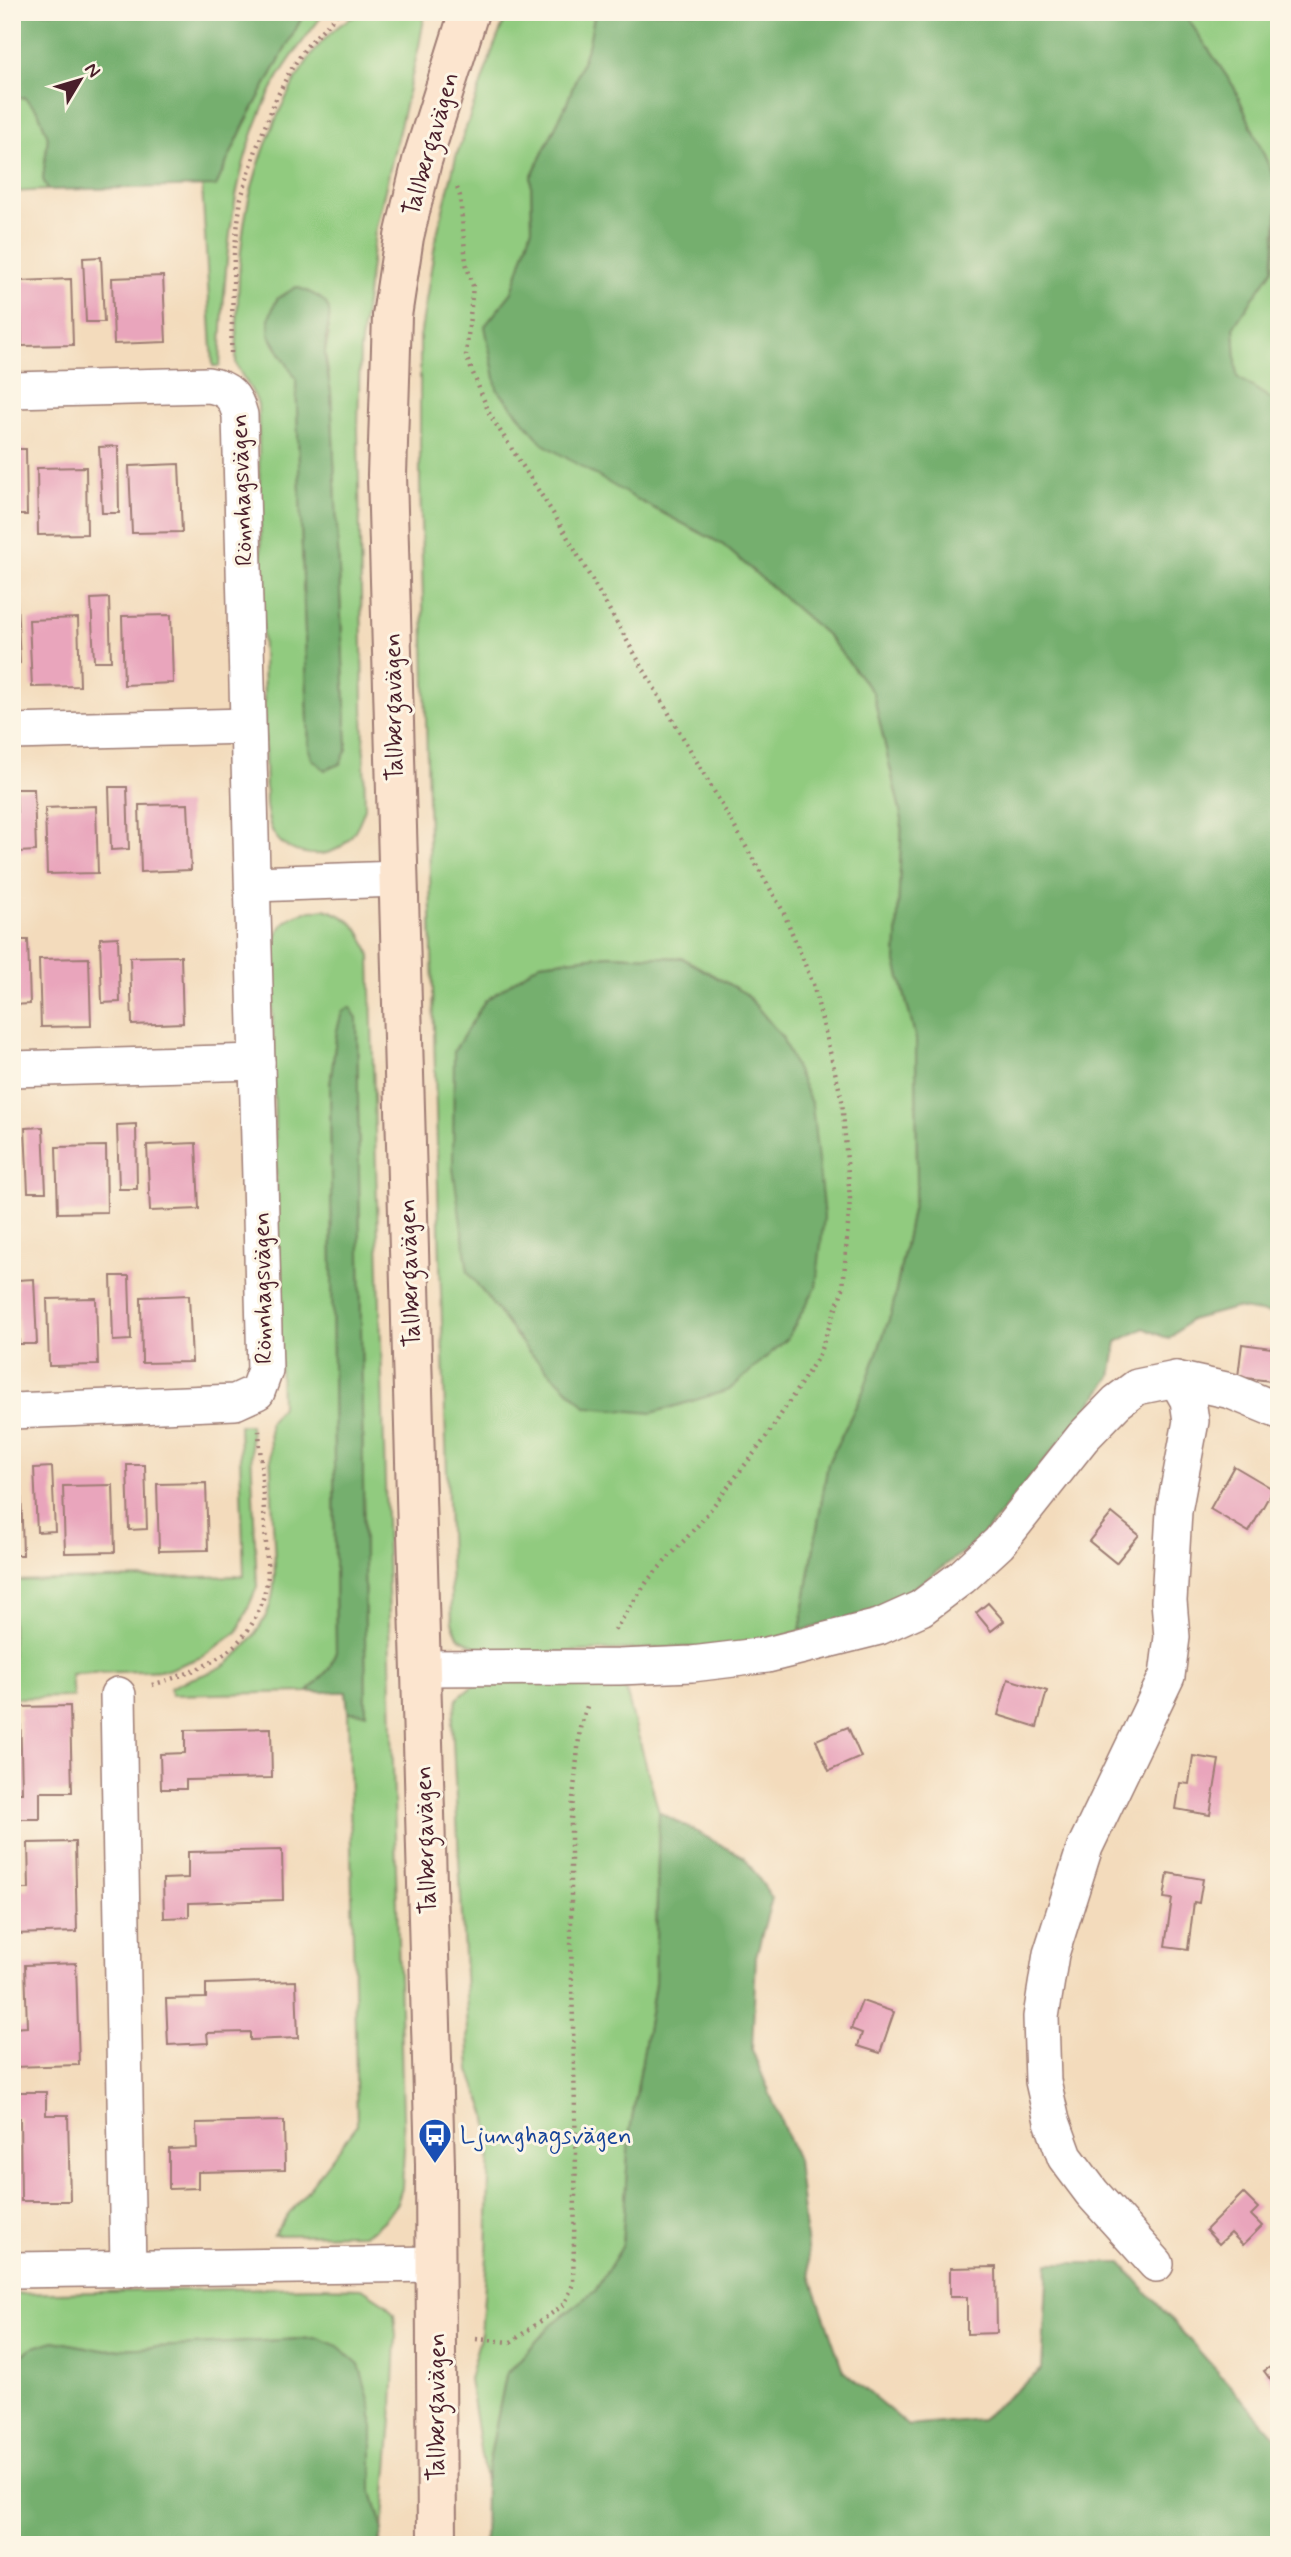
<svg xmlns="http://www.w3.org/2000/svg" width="1291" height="2557" viewBox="0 0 1291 2557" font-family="Mynerve,sans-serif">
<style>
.green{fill:#91cb7f;stroke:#6e7555;stroke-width:2;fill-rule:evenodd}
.forest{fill:#74af6e;stroke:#5f674c;stroke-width:2}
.building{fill:#e9a5bc}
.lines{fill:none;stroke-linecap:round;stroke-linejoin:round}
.street-casing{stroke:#9e7d74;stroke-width:38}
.secondary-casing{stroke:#9e7d74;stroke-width:42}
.path{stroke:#9e7d74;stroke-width:4.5;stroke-dasharray:2 5;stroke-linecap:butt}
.street{stroke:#fff;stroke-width:35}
.secondary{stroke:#fce5cf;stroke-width:38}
.labels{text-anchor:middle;stroke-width:6;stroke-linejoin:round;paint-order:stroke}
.street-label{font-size:24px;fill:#4a1f2b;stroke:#fcf5e5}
.transit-label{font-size:24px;fill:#164399;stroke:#fcf5e5;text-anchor:start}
</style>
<rect width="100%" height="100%" fill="#fcf5e5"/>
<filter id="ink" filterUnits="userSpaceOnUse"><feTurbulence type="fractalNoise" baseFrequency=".0143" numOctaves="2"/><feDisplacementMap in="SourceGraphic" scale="14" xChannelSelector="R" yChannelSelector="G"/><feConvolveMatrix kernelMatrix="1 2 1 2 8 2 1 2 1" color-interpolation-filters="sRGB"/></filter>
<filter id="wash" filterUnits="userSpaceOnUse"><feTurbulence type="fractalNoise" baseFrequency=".00686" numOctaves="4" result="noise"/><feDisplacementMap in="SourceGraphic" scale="28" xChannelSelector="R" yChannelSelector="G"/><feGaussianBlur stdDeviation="1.57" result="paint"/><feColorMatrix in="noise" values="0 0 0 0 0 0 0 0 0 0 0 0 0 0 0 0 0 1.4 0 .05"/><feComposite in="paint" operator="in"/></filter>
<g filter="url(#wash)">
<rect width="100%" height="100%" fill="#f3dbbc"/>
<!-- green -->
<g class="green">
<path d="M305 12H325C308 35 289 58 275 83 228 169 225 271 220 366H213L202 186H216L244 125Z"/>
<path d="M368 12 425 13 419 46 375 232 360 350 358 429 365 808C360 823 352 841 337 849 319 859 288 854 276 837 269 828 268 816 266 806L258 405C253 388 241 378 236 363 238 312 237 259 247 208 258 153 305 24 368 12ZM277 299 329 334 325 352 331 392 347 748 309 749 296 379C279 343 258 343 277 299Z"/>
<path d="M508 12H595L589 43 567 103 531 177 532 228 512 292 485 326 636 499 722 544 827 635 873 693 902 819 896 962 916 1039 917 1185 892 1311 863 1392 828 1463 800 1631 756 1645 504 1654 479 1648 459 1638 452 1622 440 1264 425 682 420 480V337L436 238 456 157 494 46ZM609 955 683 958 746 994 782 1037 540 963Z"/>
<polygon points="1183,12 1279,12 1279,189 1234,87"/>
<polygon points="24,97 38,111 48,137 43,179 48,190 12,192 12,100"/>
<polygon points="1279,213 1279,404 1277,405 1236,377 1234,326 1273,269"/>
<path d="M325 909C352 918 361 928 370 955L404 2150 402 2188 397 2203 385 2219 373 2230 364 2234 273 2235 357 2125 348 1712H366L357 1018 337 1030 330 1086 336 1652 329 1669 308 1692 171 1695 170 1688C188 1677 210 1676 228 1663 247 1648 267 1622 272 1598 277 1574 274 1547 273 1523 272 1489 270 1455 269 1422L281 1407 271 947C282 917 294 912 325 909Z"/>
<polygon points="239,1425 250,1425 257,1587 238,1631 204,1656 167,1670 71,1674 73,1697 12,1698 12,1581 244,1576"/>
<polygon points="492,1680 624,1684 659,1812 655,1984 629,2137 622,2247 595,2291 552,2324 506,2375 485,2481 469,2379 481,2333 487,2257 490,2138 486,2113 470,2071 452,1723 457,1699 473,1686"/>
<polygon points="313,2287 362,2288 386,2304 394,2314 396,2336 393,2407 383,2531 372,2492 372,2410 318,2338 102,2350 54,2341 12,2364 12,2294"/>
</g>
<!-- forest -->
<g class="forest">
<polygon points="12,12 305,12 244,125 216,186 48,190 43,179 48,137 38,111 24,97 12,100"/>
<polygon points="595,12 1183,12 1234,87 1279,189 1273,269 1234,326 1237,377 1279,404 1279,1315 1235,1308 1190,1320 1169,1339 1144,1328 1117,1342 1111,1377 1087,1409 979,1540 921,1583 878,1611 800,1631 828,1463 863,1392 892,1311 917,1185 916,1039 896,962 902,819 873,693 827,635 722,544 636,499 543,444 497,389 485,326 512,292 532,228 531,177 567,103 589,43"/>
<path d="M296 287C345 304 326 314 325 352 325 365 329 379 331 392L347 749 340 764 325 770 312 759 309 749 296 379 269 334V318L277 299Z"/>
<polygon points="609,955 682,958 746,994 782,1037 812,1105 824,1217 816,1287 787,1339 729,1390 652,1413 586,1407 527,1350 468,1272 453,1168 454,1051 485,1001 540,963"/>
<polygon points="350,1007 357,1018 366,1713 348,1712 346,1692 308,1692 329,1669 336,1652 330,1086 337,1030 342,1012"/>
<polygon points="659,1812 744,1857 772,1898 756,1956 752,2050 797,2160 810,2275 843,2371 909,2426 981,2419 1042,2369 1048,2263 1121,2263 1279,2441 1279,2545 484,2545 485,2481 506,2375 552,2324 595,2291 622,2247 629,2137 655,1984"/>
<polygon points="318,2338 338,2346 359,2364 372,2410 372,2492 383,2531 379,2545 12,2545 12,2364 31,2348 54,2341 102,2350"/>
</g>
<g id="blocks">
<!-- building -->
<g class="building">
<polygon points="101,257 104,322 86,322 83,258"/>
<polygon points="163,276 166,342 114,344 112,278"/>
<polygon points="71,279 73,345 22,346 20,281"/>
<polygon points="118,446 119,513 102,513 99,447"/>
<polygon points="12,449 26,449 27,515 12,515"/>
<polygon points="179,464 182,532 132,533 129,466"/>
<polygon points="86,467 87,534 38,535 37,468"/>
<polygon points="109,598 111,661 94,661 91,599"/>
<polygon points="12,601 17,601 20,663 12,664"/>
<polygon points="171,615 173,683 124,685 122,616"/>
<polygon points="78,618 80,686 32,687 29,620"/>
<polygon points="109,787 127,787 129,849 111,850"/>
<polygon points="16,789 34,789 36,851 18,852"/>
<polygon points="188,804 191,870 141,872 139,805"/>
<polygon points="96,806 98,873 47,874 45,808"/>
<polygon points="118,937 120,1002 102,1003 100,938"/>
<polygon points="12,940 28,940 30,1004 12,1005"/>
<polygon points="181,956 183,1023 132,1025 130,957"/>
<polygon points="89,958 91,1026 41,1027 39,959"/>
<polygon points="136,1124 137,1189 119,1189 117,1125"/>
<polygon points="43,1127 46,1192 28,1192 25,1128"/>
<polygon points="196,1143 199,1209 150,1211 147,1145"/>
<polygon points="106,1146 107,1212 58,1213 56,1147"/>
<polygon points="111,1276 129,1276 131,1340 113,1341"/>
<polygon points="34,1279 37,1344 19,1344 17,1280"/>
<polygon points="189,1295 192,1362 142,1363 141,1297"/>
<polygon points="96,1298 98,1365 49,1366 47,1299"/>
<polygon points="1242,1344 1279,1349 1279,1382 1238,1377"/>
<polygon points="127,1465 145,1465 147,1529 129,1530"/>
<polygon points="1234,1466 1273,1489 1249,1532 1210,1509"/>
<polygon points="52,1467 55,1531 37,1532 34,1468"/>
<polygon points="206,1483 208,1550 159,1551 157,1484"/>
<polygon points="113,1485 115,1552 65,1553 63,1486"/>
<polygon points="12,1487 21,1487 23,1555 12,1555"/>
<polygon points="1112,1513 1139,1535 1116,1563 1089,1541"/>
<polygon points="988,1603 1004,1621 991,1631 976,1613"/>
<polygon points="1008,1679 1047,1691 1037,1727 998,1715"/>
<polygon points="70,1706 72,1792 40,1792 40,1819 12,1819 12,1793 22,1793 20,1707"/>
<polygon points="848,1727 861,1757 829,1771 816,1740"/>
<polygon points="271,1728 272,1778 186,1780 186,1789 161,1789 160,1754 185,1753 185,1730"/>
<polygon points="1193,1756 1219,1760 1210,1815 1176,1809 1180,1783 1189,1784"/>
<polygon points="75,1842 77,1932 12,1934 12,1889 29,1889 28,1843"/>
<polygon points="282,1850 283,1900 189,1903 189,1917 164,1918 163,1879 188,1878 188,1852"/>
<polygon points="1168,1873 1203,1879 1199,1903 1194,1902 1188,1949 1165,1946 1172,1899 1164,1898"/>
<polygon points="76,1963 79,2065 12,2067 12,2028 27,2027 25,1965"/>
<polygon points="296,1981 298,2038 250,2040 250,2032 207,2033 208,2043 168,2045 166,1999 206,1998 206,1984"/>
<polygon points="862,2001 894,2012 880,2053 858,2046 862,2033 851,2029"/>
<polygon points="12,2092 46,2092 46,2115 68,2115 70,2201 21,2201 20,2118 12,2118"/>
<polygon points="284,2121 285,2170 198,2172 198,2188 169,2189 169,2149 197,2148 196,2123"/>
<polygon points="1243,2193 1258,2208 1251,2215 1262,2226 1243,2245 1231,2233 1219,2244 1206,2230"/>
<polygon points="996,2267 997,2333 967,2334 967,2297 950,2297 950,2268"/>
<polygon points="1279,2361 1279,2391 1264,2371"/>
</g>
</g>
</g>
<g filter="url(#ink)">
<use href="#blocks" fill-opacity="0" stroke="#9e7d74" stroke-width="2"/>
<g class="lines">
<defs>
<g id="street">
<path d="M12 390 208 385C228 388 235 396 240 415L265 1370 257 1392 235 1402 12 1411"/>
<polyline points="12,732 247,726"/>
<polyline points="253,884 398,879"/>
<polyline points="12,1069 257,1062"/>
<polyline points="420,1668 619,1667 692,1664 767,1655 879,1627 921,1608 962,1577 999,1543 1083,1437 1117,1402 1137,1387 1176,1379 1231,1391 1279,1411"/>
<polyline points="118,1695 128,2269"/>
<polyline points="1156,2264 1092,2193 1065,2157 1052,2121 1043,2081 1041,2017 1051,1954 1085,1847 1167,1676 1172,1637 1169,1601 1174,1511 1191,1421 1188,1400 1176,1379"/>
<polyline points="12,2270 436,2264"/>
</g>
<polyline id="secondary" points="437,2545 435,2165 387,475 392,316 404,237 422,161 469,12"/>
</defs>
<!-- street casing -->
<use href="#street" class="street-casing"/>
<!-- secondary casing -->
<use href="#secondary" class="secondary-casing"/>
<!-- path -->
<g class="path">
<polyline points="457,188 460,196 466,263 473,286 466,356 490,415 558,521 783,911 813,984 842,1100 850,1199 843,1289 818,1357 765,1439 700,1523 648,1580 615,1630"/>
<polyline points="231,353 234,254 241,198 257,147 275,101 289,73 306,47 339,12"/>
<path d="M152 1685C214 1666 257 1647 268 1576L259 1431"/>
<polyline points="476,2339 511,2342 565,2304 573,2284 576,2153 571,1941 571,1819 580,1728 588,1703"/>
</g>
<!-- street -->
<use href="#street" class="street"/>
<!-- secondary -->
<use href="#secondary" class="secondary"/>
</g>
</g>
<!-- icons -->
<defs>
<symbol id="bus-pin" viewBox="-11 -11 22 30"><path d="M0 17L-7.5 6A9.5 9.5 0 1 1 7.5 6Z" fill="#1a4fb4" stroke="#fcf5e5"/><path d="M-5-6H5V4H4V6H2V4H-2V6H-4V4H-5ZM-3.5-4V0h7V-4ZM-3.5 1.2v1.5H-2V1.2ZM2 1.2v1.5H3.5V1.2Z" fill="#fff"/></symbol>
</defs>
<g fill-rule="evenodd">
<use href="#bus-pin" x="416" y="2116" width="38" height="52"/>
</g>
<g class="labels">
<!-- street labels -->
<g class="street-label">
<text transform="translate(430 144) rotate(-74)" y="8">Tallbergavägen</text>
<text transform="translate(241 490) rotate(-92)" y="8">Rönnhagsvägen</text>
<text transform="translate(393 707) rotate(-91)" y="8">Tallbergavägen</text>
<text transform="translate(409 1273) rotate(-92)" y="8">Tallbergavägen</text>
<text transform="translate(262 1288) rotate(-91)" y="8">Rönnhagsvägen</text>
<text transform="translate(425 1840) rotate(-92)" y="8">Tallbergavägen</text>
<text transform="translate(436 2407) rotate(-90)" y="8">Tallbergavägen</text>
</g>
<!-- transit labels -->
<g class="transit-label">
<text x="460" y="2143">Ljunghagsvägen</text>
</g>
</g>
<!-- margin -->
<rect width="1291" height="2557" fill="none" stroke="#fcf5e5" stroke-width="42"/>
<!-- north arrow -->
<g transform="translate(80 80) rotate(52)" stroke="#fcf5e5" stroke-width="5" paint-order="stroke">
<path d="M0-5L12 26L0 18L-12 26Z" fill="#4a1f2b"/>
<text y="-10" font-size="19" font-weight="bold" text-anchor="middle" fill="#4a1f2b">N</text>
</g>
</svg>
